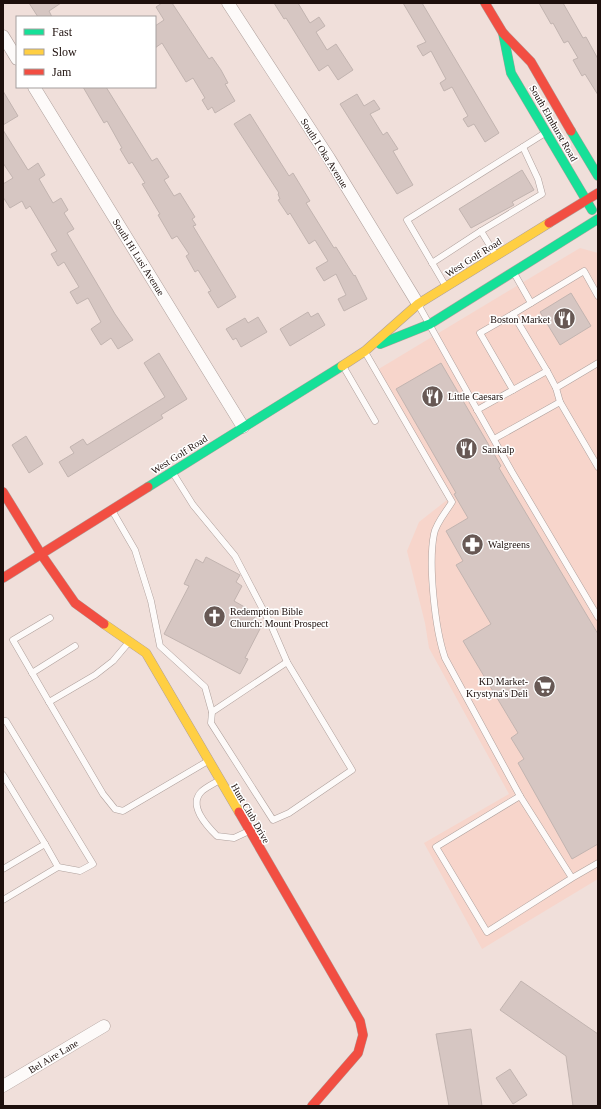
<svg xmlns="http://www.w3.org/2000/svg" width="601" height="1109" viewBox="0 0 601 1109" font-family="'Times New Roman',serif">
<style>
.built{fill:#f7d5cb}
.building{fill:#d6c6c2;stroke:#c2b4b0}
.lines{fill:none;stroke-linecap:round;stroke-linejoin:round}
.lane-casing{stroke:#afa09c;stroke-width:7}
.street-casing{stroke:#afa09c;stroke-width:13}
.fast-casing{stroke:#afa09c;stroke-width:10}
.slow-casing{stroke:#afa09c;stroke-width:10}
.jam-casing{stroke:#afa09c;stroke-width:10}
.lane{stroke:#fdfaf9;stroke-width:6}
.street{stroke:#fdfaf9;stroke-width:12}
.fast{stroke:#16e098;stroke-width:9}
.slow{stroke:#ffcf43;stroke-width:9}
.jam{stroke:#f24e42;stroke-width:9}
.labels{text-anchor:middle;stroke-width:3;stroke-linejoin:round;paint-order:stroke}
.street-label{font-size:10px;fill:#1d0f0c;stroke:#fff}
.poi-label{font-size:10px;fill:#1d0f0c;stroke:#fff;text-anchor:start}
</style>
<rect width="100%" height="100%" fill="#f0dfda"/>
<!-- built -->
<polygon class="built" points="580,248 598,253 598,879 482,949 424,843 509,794 429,648 425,623 407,551 419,522 447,500 377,370"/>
<!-- building -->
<g class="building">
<polygon points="29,3 61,3 49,11 52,17 38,17"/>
<polygon points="162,3 172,3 209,59 212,57 221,70 228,83 225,84 235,101 215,113 212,107 208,110 202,100 205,98 193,78 186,82 162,43 155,48 155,26 164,20 156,7"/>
<polygon points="274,3 298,3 310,23 319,17 325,26 316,32 327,50 336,44 353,70 338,80 328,65 319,71 286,18 284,19"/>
<polygon points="403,3 422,3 499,133 485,142 474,124 468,127 463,119 468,116 452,87 444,91 440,83 446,79 431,51 423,56 417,46 426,42"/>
<polygon points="539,3 563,3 583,38 586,37 598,59 598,95 585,74 582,76 573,60 578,58 568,41 564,43 553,23 551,24"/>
<polygon points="83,87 106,87 152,161 157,158 169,177 164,180 174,196 180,193 195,217 192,219 196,225 193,226 236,297 218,308 208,292 211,291 198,270 195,272 186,256 189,254 177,236 172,239 158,215 160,214 142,184 145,183 132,162 129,164 120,149 122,148 107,121 104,123"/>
<polygon points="3,91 18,116 3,125"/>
<polygon points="357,94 364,106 374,100 380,109 370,114 383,135 387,132 398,149 393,151 413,185 397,194 340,104"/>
<polygon points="250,114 289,176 293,173 310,201 306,203 334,248 336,247 354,276 355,275 367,299 344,311 338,299 346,295 336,274 324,281 316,268 328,261 315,240 309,244 290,213 288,215 278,200 280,199 278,194 279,193 234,124"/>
<polygon points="3,130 28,170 38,163 45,175 39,179 53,203 61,198 68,210 64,213 74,229 67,233 115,314 133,340 118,349 111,338 101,345 91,329 101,322 88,298 77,304 70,292 79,287 64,262 58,266 51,254 57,251 30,206 26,209 22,201 10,208 3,197 3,184 13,178 3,163"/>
<polygon points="522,170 534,190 512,202 514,205 471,228 459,209"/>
<polygon points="571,293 591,326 560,345 540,312"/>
<polygon points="308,312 311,317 318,313 325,325 290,346 280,329"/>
<polygon points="258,317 267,332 241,347 236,338 233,340 226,329 245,318 248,323"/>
<polygon points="159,353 187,399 161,415 163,418 68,477 59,462 74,453 70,447 83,439 87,445 165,397 144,363"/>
<polygon points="441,363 501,466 499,468 598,634 598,844 572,859 518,763 524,759 511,738 518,733 463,641 491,624 456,565 463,561 446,531 468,518 454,494 456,493 396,389"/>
<polygon points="26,436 43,464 29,473 12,445"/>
<polygon points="206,557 240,575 236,582 242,586 234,601 257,614 253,620 262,625 245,658 248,659 240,674 164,634 189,586 184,584 196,559 203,563"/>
<polygon points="521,981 598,1034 598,1106 573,1106 566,1056 500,1010"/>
<polygon points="471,1029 482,1106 449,1106 436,1034"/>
<polygon points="510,1069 527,1095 513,1104 496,1078"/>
</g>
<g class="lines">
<defs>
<g id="lane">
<polyline points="481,231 542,194 538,179 523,147"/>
<polyline points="432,263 481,231 495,254"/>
<polyline points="514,273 531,303"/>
<polyline points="445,285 407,220 545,133"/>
<polyline points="419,306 512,472 598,617"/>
<polyline points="513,314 584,271 598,296"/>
<path d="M365 352 452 502C446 512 436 523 434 534 428 564 435 629 445 658L520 796"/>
<polyline points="343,366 375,421"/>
<polyline points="556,388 598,363"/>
<polyline points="513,390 480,333 513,314 547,371 556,388 560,402 598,467"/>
<polyline points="477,410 547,371"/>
<polyline points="494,439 560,402"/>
<polyline points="113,512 135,550 151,601 160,646 205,687 212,712 211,723 273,820 289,813 352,770 287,662 271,625 235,556 193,505 173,473"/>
<polyline points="50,618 13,640 49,702 95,675 113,661 129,642"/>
<polyline points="32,673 75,646"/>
<polyline points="49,702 103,794 115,809 123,811 208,761"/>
<polyline points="212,712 287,662"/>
<polyline points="3,721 6,721 93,864 80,871 58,867 3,900"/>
<polyline points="3,775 45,844 3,869"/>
<path d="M218 781C213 784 207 787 202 791 187 805 207 826 217 836L234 838 249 831"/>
<polyline points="45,844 58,867"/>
<polyline points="572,878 487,932 436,847 520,796 572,878 598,863"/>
</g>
<g id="street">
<polyline points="228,3 329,158 418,304"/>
<polyline points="3,36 17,59"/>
<polyline points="34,87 243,427"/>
<polyline points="3,1086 104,1026"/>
</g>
<g id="fast">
<polyline points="503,33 511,73 592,210"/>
<polyline points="571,131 598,176"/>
<polyline points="380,344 430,324 598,219"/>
<polyline points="148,487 342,366"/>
</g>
<g id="slow">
<polyline points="342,366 365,351 418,304 549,223"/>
<polyline points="104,624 146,653 239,812"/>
</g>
<g id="jam">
<polyline points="485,3 503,33 531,62 571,131"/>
<polyline points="549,223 598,193"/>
<polyline points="3,492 41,554 75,603 104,624"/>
<polyline points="3,578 148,487"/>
<polyline points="239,812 360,1021 363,1035 358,1053 312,1106"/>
</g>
</defs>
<!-- lane casing -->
<use href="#lane" class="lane-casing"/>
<!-- street casing -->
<use href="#street" class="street-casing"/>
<!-- fast casing -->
<use href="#fast" class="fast-casing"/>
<!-- slow casing -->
<use href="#slow" class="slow-casing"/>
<!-- jam casing -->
<use href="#jam" class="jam-casing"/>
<!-- lane -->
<use href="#lane" class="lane"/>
<!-- street -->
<use href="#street" class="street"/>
<!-- fast -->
<use href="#fast" class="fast"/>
<!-- slow -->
<use href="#slow" class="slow"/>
<!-- jam -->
<use href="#jam" class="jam"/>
</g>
<!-- icons -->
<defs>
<symbol id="restaurant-disc" viewBox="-11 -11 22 22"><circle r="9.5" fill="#675854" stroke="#fff"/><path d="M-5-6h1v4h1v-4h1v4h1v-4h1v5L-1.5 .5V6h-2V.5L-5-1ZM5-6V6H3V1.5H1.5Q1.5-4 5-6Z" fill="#fff"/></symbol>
<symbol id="pharmacy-disc" viewBox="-11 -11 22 22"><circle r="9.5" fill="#675854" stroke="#fff"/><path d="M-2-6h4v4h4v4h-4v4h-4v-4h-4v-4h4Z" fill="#fff"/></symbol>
<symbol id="church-disc" viewBox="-11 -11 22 22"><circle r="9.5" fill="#675854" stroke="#fff"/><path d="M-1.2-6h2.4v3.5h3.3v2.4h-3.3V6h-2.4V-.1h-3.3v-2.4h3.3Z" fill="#fff"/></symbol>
<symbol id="supermarket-disc" viewBox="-11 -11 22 22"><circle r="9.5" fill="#675854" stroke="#fff"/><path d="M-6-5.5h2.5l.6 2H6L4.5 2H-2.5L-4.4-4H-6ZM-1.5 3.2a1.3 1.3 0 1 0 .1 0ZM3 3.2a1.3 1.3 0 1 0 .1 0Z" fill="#fff"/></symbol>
</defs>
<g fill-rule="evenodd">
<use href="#restaurant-disc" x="552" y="306" width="25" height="25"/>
<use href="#restaurant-disc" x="420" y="384" width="25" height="25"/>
<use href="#restaurant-disc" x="454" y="436" width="25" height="25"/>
<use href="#pharmacy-disc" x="460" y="532" width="25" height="25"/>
<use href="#church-disc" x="202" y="604" width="25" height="25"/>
<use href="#supermarket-disc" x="532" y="674" width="25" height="25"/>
</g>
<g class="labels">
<!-- street labels -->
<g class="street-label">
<text transform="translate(554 123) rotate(60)" y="4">South Elmhurst Road</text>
<text transform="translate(325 153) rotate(58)" y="4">South I Oka Avenue</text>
<text transform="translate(139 257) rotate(58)" y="4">South Hi Lusi Avenue</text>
<text transform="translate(473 257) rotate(-32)" y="4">West Golf Road</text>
<text transform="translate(179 454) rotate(-32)" y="4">West Golf Road</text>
<text transform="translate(251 813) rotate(60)" y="4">Hunt Club Drive</text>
<text transform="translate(53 1056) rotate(-31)" y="4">Bel Aire Lane</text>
</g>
<!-- poi labels -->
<g class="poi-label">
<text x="550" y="323" text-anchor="end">Boston Market</text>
<text x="448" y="400">Little Caesars</text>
<text x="482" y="453">Sankalp</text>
<text x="488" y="548">Walgreens</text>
<text x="230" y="615">Redemption Bible<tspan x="230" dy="12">Church: Mount Prospect</tspan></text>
<text x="528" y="685" text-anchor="end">KD Market-<tspan x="528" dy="12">Krystyna's Deli</tspan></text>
</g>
</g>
<!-- border -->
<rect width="601" height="1109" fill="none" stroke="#1d0f0c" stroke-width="8"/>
<!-- legend -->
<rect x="16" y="16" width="140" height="72" fill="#ffffff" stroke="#a59f9e"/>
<rect x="24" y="29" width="20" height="6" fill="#16e098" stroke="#a59f9e"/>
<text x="52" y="36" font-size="12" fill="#1d0f0c">Fast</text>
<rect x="24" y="49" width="20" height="6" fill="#ffcf43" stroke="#a59f9e"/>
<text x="52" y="56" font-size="12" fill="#1d0f0c">Slow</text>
<rect x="24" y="69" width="20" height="6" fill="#f24e42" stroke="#a59f9e"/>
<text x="52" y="76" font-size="12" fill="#1d0f0c">Jam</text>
</svg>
